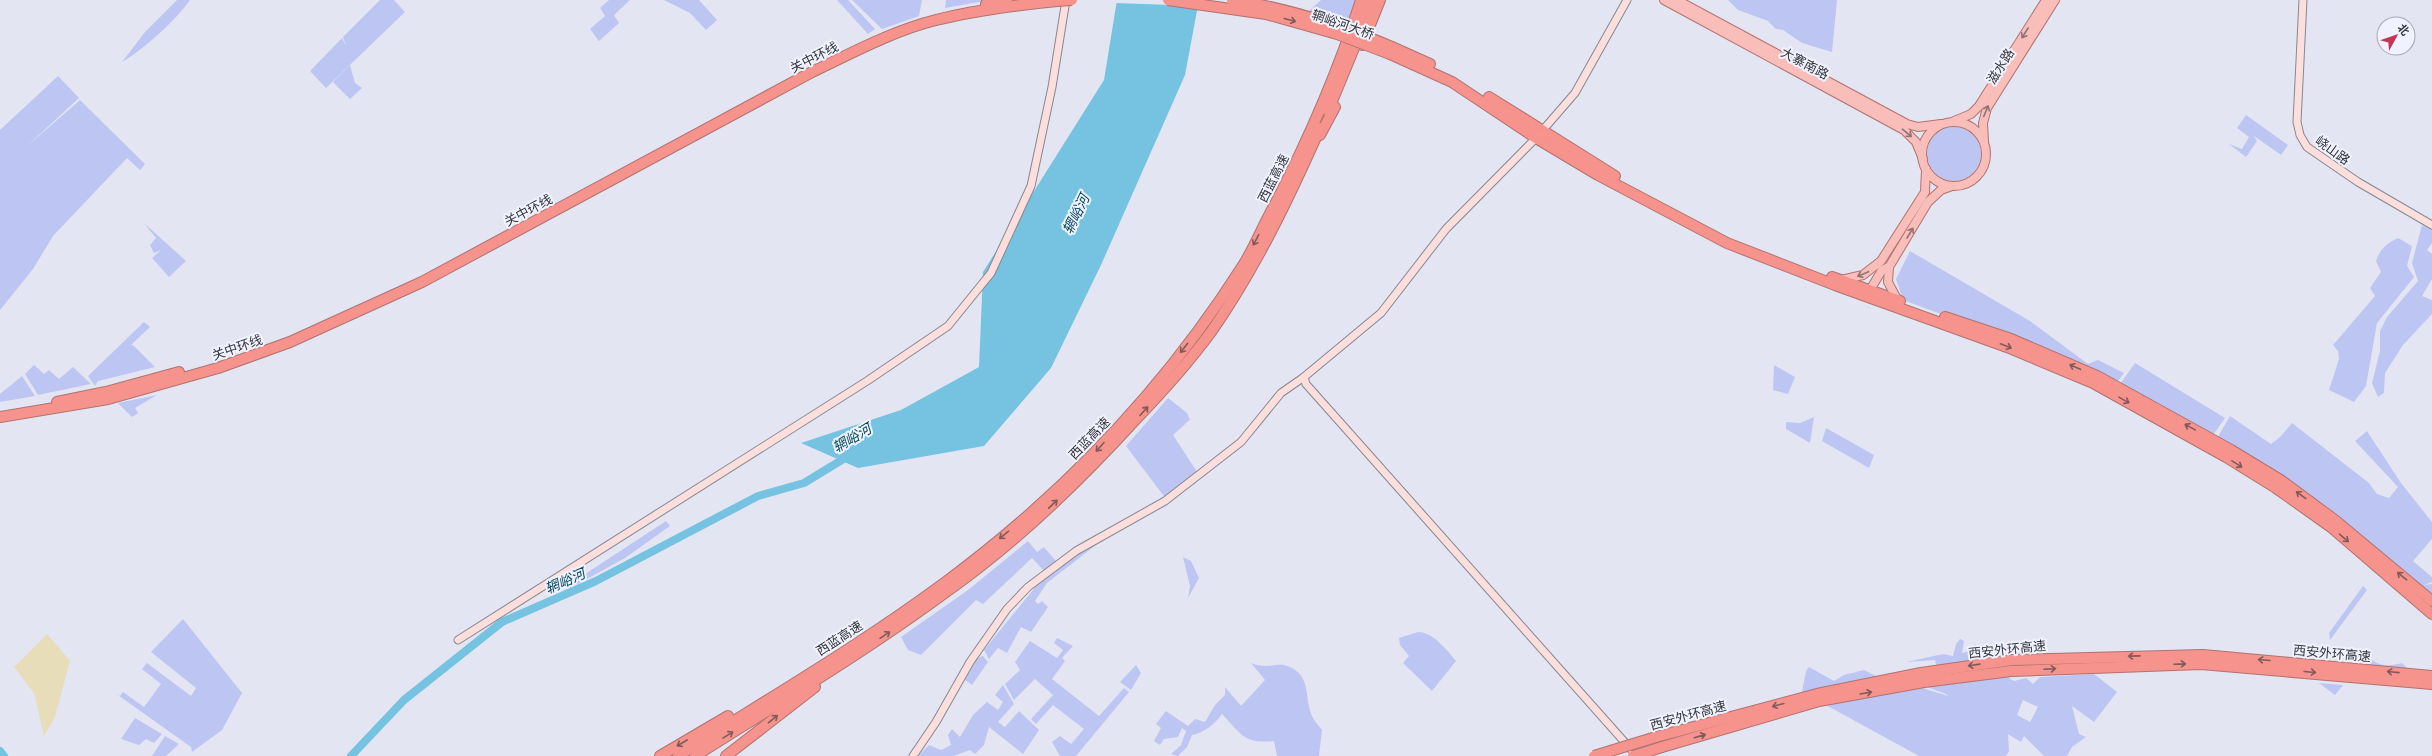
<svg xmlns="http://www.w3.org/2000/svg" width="2432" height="756" viewBox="0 0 2432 756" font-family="'Noto Sans','Noto Sans SC',sans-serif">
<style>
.green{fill:#bdc6f2;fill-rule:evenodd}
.sand{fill:#e7ddb8}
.water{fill:#75c3e1}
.pier{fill:#e3e6f2}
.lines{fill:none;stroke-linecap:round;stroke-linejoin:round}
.river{stroke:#75c3e1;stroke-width:8}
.secondary-casing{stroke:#858792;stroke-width:9}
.primary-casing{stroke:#b1726f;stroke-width:10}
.highway-casing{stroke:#b1726f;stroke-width:12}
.secondary{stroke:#fcdfdc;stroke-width:7}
.primary{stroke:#f9beba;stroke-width:8}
.highway{stroke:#f5938c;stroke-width:10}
.highway-bridge-casing{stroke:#b1726f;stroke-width:12;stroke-linecap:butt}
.highway-bridge{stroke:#f5938c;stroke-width:10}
.oneway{stroke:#815b5a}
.oneway2{stroke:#8d7373}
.labels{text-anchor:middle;stroke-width:4;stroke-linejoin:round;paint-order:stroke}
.street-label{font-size:13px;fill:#343539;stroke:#f0f3ff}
.water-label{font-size:14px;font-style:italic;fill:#00475b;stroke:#f0f3ff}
</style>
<rect width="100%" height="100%" fill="#e3e6f2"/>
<!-- green -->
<g class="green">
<path d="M177 0H190C176 20 143 50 122 62L145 32Z"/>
<polygon points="380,0 394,0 405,12 326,88 310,71 342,38 346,46 343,37"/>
<polygon points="609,0 630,0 614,15 619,23 599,41 590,29 605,16 600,8"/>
<polygon points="664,0 699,0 717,20 706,30 690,13"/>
<polygon points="837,0 848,0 875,29 868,34"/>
<polygon points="852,0 922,0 919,16 882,29"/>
<polygon points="946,0 991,0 945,8"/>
<polygon points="1321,0 1357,0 1349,24 1309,11"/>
<polygon points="1728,0 1837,0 1832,52 1802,43 1783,30 1776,29 1768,21 1738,10"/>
<polygon points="350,65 355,83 362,88 350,99 333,82"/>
<polygon points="58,76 79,98 26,147 80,100 145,164 140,170 127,158 53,236 33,269 0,310 0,130"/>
<polygon points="2246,115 2288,145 2281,155 2254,136 2257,141 2246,157 2229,144 2242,149 2249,137 2237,128"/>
<circle cx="1954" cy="154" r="27"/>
<polygon points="144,223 186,261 169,277 152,258 161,250 154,253 150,245 156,238"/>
<polygon points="2422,225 2432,230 2432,243 2427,250 2432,254 2432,279 2422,296 2432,300 2432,314 2403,345 2385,373 2384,393 2378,397 2372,383 2380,351 2380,331 2387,317 2418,281 2412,263"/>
<path d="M2398 238 2412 246 2407 266 2414 277 2377 323 2366 386 2354 402 2329 390 2339 359 2338 351 2333 345 2375 296 2370 288 2381 272 2376 261C2380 249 2387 243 2398 238Z"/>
<polygon points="1910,251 2030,321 2088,364 2098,360 2124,373 2115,385 2038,350 1903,300 1896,279"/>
<polygon points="144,322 150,327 131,345 134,346 155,367 98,381 95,386 88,376"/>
<polygon points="2135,363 2225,418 2211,438 2118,387"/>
<polygon points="34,365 44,374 49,370 59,379 73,367 91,384 38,395 25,374"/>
<polygon points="1774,365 1795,377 1788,394 1773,390"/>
<polygon points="22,376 35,396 0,402 0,394"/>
<polygon points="157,395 135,408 138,413 132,417 118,403"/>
<polygon points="1168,398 1187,413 1190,420 1194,416 1173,435 1201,478 1166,499 1126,446"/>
<polygon points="2230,416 2271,444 2280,437 2292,423 2369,483 2377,494 2389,498 2398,487 2355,441 2367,431 2401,483 2432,522 2432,539 2413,561 2432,577 2432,582 2424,585 2432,584 2432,604 2216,440"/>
<polygon points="1814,417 1810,443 1786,429 1786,422 1800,423"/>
<polygon points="1826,428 1874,455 1869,468 1822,441"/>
<polygon points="666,521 670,526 625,558 565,591 570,584"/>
<polygon points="1105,538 1047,583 1035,601 1038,604 1042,601 1048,607 1031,632 1021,627 1007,653 998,648 989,659 984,650 1037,585 1070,557"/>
<polygon points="1028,541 1037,552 1044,547 1056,561 1044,571 1032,558 983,604 976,600 921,655 908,650 901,637 968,590"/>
<polygon points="1183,557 1191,561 1199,578 1188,598 1190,586"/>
<polygon points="2363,586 2367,590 2330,640 2329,633"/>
<polygon points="183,619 242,693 222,730 192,752 191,747 115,693 120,696 123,692 144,707 161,684 142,669 147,663 191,696 196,688 151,652"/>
<path d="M1418 632C1433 632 1447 650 1456 661L1432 691 1403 663 1409 656 1400 645 1399 638Z"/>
<polygon points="1057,638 1073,646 1062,658 1065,661 1052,679 1099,716 1124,688 1129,692 1076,756 1060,756 1052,742 1060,736 1071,744 1084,729 1053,705 1036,724 1031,719 1053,695 1035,679 1014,700 1005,684 1020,670 1015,662 1030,641 1057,658 1063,650 1054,643"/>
<path d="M1960 639 1964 641 1962 653 1973 650 1975 644 2007 664 2009 678 2014 681 2026 678 2033 684 2040 677 2094 674 2117 692 2094 722 2072 706 2079 734 2086 737 2072 747 2067 756H2044L2024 736 2021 742 2008 734 2009 751 2006 756H1919L1802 692 1806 671 1809 667 1834 681 1844 675 1864 670 1876 676 1879 692 1913 685 1948 696 1946 694 1919 684 1939 680 1935 660 1906 662 1943 654 1953 656 1956 644ZM2023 700 2038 707 2030 722 2017 715Z"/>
<polygon points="983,656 988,662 972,685 965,680 977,658"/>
<path d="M2371 659C2381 667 2390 666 2402 663L2407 668 2425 669 2363 666Z"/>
<path d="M1251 663C1267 670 1277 662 1287 666 1313 675 1303 698 1313 718 1315 722 1319 726 1322 730L1319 756H1277L1274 741C1244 744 1242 735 1222 714 1215 724 1204 733 1192 735L1187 747 1178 756 1171 754 1181 745 1186 731 1182 728 1178 737 1164 739 1160 745 1154 741 1161 728 1156 724 1166 711 1188 726 1195 719 1205 722 1215 705 1225 695V687L1241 706 1265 680Z"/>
<polygon points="1136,665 1141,673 1131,690 1120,682"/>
<polygon points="2319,683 2343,685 2335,695"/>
<polygon points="1003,685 1014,704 998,722 1005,727 1019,711 1039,730 1023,754 989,727 984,745 975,754 970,750 954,756 918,756 929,745 941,750 951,745 948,735 952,729 960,737 973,715 987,702 998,710 1003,702 995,695"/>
<polygon points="135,718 162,734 154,743 146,739 139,745 121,739"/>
<polygon points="165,736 179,744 166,756 152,756"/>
</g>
<!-- sand -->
<polygon class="sand" points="47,634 70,661 55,717 44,736 34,693 14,667"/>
<!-- water -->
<polygon class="water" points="1117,0 1199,0 1185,75 1101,265 1051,368 984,446 858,468 801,443 901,410 979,367 983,272 1104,80"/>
<!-- pier -->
<polygon class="pier" points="1115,0 1201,0 1172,5 1114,3"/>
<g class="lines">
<!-- river -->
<g class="river">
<polyline points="0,751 4,756"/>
<polyline points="351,756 404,700 502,622 596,581 758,496 804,483 850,455"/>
</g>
<defs>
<g id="secondary">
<polyline points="2303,0 2297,122 2300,135 2307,147 2358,182 2432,225"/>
<polyline points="1304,377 1306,384 1637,756"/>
<polyline points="458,640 867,381 948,326 991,273 1031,186 1052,87 1066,0"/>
<polyline points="913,756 936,722 970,662 1007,609 1028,587 1076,551 1165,501 1241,442 1281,393 1304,377 1381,313 1446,229 1536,138 1575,93 1627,0"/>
</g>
<g id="primary">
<polyline points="1664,0 1904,130 1916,142 1923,159"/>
<polyline points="1677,0 1907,124 1918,127 1941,124"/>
<polyline points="1954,121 1971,114 1979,106 2046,0"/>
<circle cx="1954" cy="154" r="32"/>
<polyline points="1984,141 1983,123 1987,108 2055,0"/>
<polyline points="1841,280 1863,275 1881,261 1925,192 1926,169"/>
<polyline points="1867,295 1882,270 1889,267"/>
<polyline points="1898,301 1888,282 1889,267 1928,202 1941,190 1952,186"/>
</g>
<g id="highway">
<polyline points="986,4 1007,0"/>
<polyline points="1362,45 1380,0"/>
<polyline points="1392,47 1430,64"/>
<polyline points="1390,54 1452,82 1536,138 1598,175 1727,243 1835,285 2007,347 2093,383 2226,457 2276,488 2331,527 2432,614"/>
<polyline points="1489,97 1615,176"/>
<polyline points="1328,111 1354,48 1370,0"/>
<polyline points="1320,135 1335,107"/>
<polyline points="1832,277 1900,301"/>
<polyline points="1945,317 2011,339 2097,376 2231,450 2282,481 2336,521 2432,601"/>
<polyline points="57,402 106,392 179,372"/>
<path d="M0 417 108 399 218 368 290 342 422 282 812 72C852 53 892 31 936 20 975 10 1016 5 1057 1"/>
<polyline points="1656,737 1817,694 1921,673 2012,660 2203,655 2432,676"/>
<polyline points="1662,747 1819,701 1924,682 2011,671 2201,664 2432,684"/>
<polyline points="660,756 728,716"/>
<path d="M678 756C768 699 861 645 947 581 1064 494 1166 387 1244 264 1255 246 1263 226 1273 208 1308 141 1338 72 1361 0"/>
<path d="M695 756C779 703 866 651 946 592 1017 542 1079 482 1137 418 1163 391 1189 362 1211 332 1255 269 1289 198 1320 128"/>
<polyline points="726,756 815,687"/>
</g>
</defs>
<!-- secondary casing -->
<use href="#secondary" class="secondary-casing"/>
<!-- primary casing -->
<use href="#primary" class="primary-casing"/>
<!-- highway casing -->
<use href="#highway" class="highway-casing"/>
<!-- secondary -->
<use href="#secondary" class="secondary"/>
<!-- primary -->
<use href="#primary" class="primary"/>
<!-- highway -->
<use href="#highway" class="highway"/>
<defs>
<g id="highway-bridge">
<polyline points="1168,0 1266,14 1337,34 1390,54"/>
<path d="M1232 0C1287 8 1340 25 1392 47"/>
<polyline points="1057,1 1072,0"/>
<polyline points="1594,756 1656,737"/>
<polyline points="1633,756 1662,747"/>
</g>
</defs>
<!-- highway-bridge casing -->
<use href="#highway-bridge" class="highway-bridge-casing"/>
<!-- highway-bridge -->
<use href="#highway-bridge" class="highway-bridge"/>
</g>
<!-- one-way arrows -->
<defs><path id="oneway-shaft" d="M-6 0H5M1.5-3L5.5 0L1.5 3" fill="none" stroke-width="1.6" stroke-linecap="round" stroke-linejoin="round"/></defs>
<g class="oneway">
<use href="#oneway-shaft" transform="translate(1290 20) rotate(15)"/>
<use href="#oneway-shaft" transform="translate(1256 240) rotate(118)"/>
<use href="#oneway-shaft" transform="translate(2006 346) rotate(21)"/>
<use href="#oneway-shaft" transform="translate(1184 348) rotate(128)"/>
<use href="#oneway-shaft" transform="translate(2075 367) rotate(-157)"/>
<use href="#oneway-shaft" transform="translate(2124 400) rotate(29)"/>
<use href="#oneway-shaft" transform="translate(1144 411) rotate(-48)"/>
<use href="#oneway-shaft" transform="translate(2190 427) rotate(-151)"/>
<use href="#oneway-shaft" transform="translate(1100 447) rotate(132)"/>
<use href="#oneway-shaft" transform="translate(2237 464) rotate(32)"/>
<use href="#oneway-shaft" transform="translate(2301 495) rotate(-144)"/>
<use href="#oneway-shaft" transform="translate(1053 504) rotate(-43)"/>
<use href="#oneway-shaft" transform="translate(1004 535) rotate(141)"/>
<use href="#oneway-shaft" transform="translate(2344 538) rotate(40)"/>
<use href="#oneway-shaft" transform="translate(2402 576) rotate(-140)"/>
<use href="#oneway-shaft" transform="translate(885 635) rotate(-34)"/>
<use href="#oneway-shaft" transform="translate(2134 656) rotate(179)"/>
<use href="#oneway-shaft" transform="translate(2264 660) rotate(-175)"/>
<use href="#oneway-shaft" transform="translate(2180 664) rotate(-2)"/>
<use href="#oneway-shaft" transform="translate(1974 665) rotate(172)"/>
<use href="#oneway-shaft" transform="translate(2050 669) rotate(-3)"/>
<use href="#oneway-shaft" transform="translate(2310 672) rotate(5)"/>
<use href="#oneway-shaft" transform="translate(2393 672) rotate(-174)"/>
<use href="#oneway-shaft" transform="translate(1866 693) rotate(-10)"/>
<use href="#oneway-shaft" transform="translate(1778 705) rotate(165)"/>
<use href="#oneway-shaft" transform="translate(773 719) rotate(-39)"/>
<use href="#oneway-shaft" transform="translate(728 735) rotate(-32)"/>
<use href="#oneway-shaft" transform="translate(1700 736) rotate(-16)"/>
<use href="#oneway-shaft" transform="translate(682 743) rotate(150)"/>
</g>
<g class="oneway2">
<use href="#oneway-shaft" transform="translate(2025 33) rotate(122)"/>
<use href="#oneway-shaft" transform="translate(1986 111) rotate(-68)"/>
<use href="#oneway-shaft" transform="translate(1907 133) rotate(40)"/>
<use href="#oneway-shaft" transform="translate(1910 233) rotate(-59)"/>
<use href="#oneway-shaft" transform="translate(1863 274) rotate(157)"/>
</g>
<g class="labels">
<!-- street labels -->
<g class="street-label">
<text transform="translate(1343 24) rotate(19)" y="5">辋峪河大桥</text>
<text transform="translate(814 57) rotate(-27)" y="5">关中环线</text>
<text transform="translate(1805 63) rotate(28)" y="5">大寨南路</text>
<text transform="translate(2000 66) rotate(-58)" y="5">滋水路</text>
<text transform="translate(2333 150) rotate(36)" y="5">峣山路</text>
<text transform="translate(1273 178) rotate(-63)" y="5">西蓝高速</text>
<text transform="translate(528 210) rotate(-28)" y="5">关中环线</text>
<text transform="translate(237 347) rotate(-19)" y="5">关中环线</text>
<text transform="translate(1089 438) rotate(-46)" y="5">西蓝高速</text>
<text transform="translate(839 638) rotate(-33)" y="5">西蓝高速</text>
<text transform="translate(2007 649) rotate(-6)" y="5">西安外环高速</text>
<text transform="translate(2332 653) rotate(5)" y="5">西安外环高速</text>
<text transform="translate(1688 715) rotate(-15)" y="5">西安外环高速</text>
</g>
<!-- water labels -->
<g class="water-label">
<text transform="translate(1076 214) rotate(-64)" y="5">辋峪河</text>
<text transform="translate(852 438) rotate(-31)" y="5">辋峪河</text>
<text transform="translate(565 581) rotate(-24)" y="5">辋峪河</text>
</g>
</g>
<!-- north arrow -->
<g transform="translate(2396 36) rotate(50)"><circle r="19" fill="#f0f3ff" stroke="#a5a7b0"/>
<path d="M0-3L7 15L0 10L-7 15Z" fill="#c53556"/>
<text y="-6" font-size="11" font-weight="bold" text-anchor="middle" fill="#343539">北</text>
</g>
</svg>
